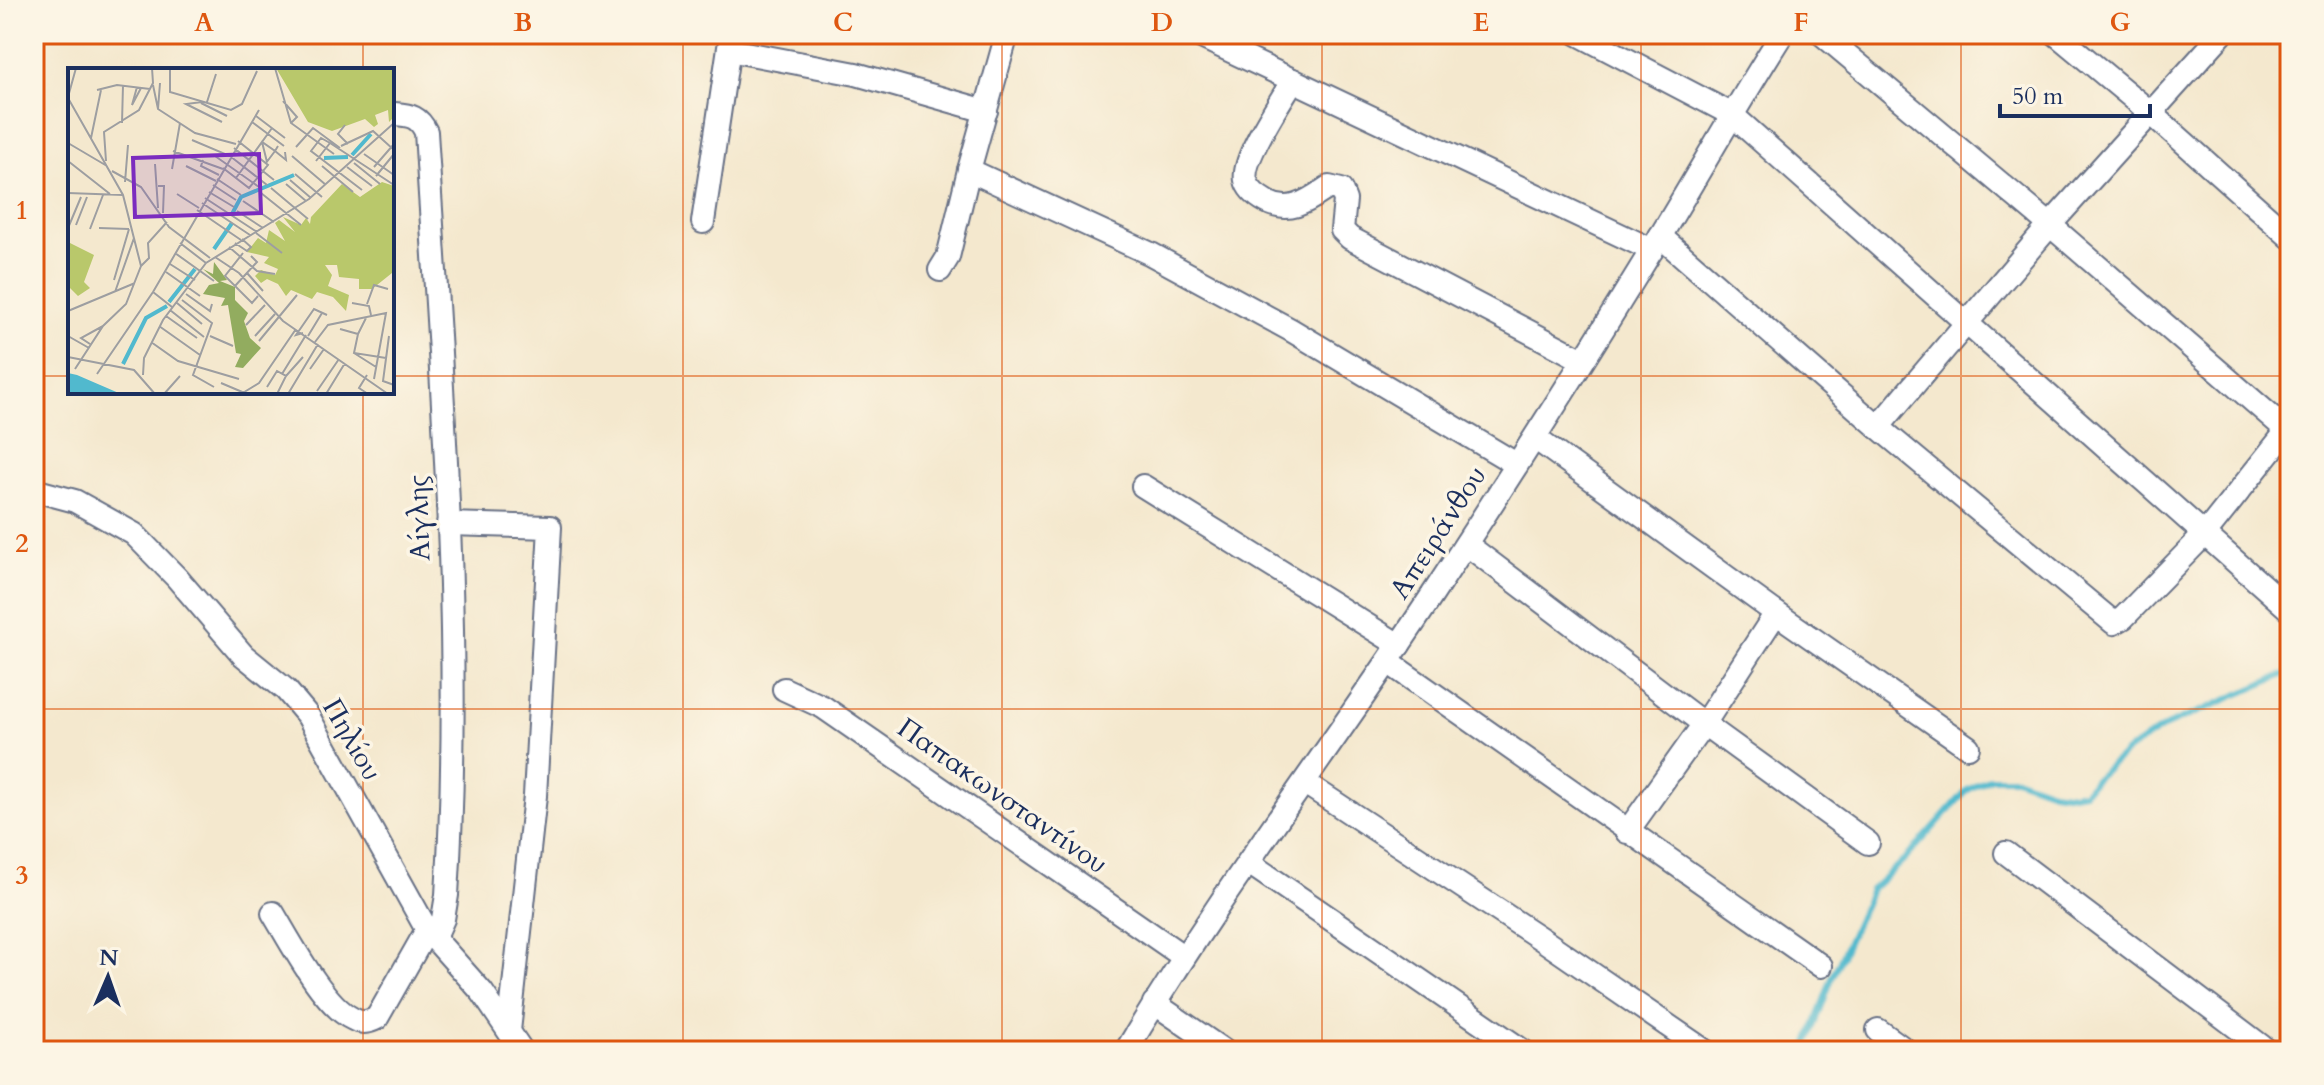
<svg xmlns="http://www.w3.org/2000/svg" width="2324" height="1085" viewBox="0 0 2324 1085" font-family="Cardo,serif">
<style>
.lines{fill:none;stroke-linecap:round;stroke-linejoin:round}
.stream{stroke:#51b9ce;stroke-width:6}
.minor-casing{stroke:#677085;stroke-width:26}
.minor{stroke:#fff;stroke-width:22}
.grid{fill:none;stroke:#de5710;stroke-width:2;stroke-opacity:0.55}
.labels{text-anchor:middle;stroke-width:7;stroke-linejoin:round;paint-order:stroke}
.street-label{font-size:28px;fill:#1b2f5e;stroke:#fcf5e5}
.inset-river{fill:none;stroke:#51b9ce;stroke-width:4}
.inset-road{fill:none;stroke:#9d9ea1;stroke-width:2}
.view{fill:#7b2cbf;fill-opacity:0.15;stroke:#7b2cbf;stroke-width:4}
.inset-edge{fill:none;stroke:#1b2f5e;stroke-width:4}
.neatline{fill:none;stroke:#de5710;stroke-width:3}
.grid-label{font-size:26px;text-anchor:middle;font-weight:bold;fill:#de5710}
</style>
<rect width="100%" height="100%" fill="#fcf5e5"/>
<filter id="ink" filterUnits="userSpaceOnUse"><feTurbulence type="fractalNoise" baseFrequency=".0125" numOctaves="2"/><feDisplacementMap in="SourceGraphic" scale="16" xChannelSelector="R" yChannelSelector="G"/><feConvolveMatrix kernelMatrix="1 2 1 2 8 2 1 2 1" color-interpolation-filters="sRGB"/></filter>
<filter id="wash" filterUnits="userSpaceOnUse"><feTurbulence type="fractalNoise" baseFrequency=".006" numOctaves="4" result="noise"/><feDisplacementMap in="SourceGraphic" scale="32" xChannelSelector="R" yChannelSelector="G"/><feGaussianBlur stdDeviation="1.8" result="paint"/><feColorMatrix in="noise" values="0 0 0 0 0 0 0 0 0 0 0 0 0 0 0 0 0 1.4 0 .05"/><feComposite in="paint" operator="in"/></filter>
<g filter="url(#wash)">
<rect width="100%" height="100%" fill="#f4e8ce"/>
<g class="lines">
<!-- stream -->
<polyline class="stream" points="1805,1051 1832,978 1871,890 1910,854 1966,791 1990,778 2015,778 2052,791 2073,794 2084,792 2095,779 2127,751 2166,726 2290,672"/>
</g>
</g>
<g filter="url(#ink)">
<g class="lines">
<defs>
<g id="minor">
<polyline points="1195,34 1652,250"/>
<polyline points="1578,34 1731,114 2290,610"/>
<polyline points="1822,34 2050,225 2290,433"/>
<polyline points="2056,34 2151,113 2290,237"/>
<polyline points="729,50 856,74 986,111"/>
<path d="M1293 80C1281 101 1241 159 1246 180 1248 190 1258 197 1267 202 1291 215 1309 200 1329 187L1341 190 1345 200 1342 230 1350 238 1583 360"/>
<path d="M395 114C411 115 419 117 426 132 442 386 463 641 447 895L443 919 434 939"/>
<polyline points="969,170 1151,254 1291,330 1516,464"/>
<polyline points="703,222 731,34"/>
<polyline points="1660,236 1878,427 2114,623 2123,618 2205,534 2290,427"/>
<polyline points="940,270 948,257 969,170 1007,34"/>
<polyline points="1878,427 2050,225 2222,34"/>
<polyline points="1535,438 1776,613 1968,747"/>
<polyline points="1143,486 1399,645"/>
<polyline points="34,490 75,501 134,534 177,578 243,655 286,690 308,716 427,930 482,992 522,1051"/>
<polyline points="448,524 550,527 535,796 509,1031"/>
<polyline points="1466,544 1704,724 1868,843"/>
<polyline points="1388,662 1821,966"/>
<polyline points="784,689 823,707 1184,957"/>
<polyline points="1305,783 1546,942 1705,1051"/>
<polyline points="1627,832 1704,724 1776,613"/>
<polyline points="2006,853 2268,1051"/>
<polyline points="1249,863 1523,1051"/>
<path d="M273 913C290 941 324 1006 353 1019 362 1024 369 1022 377 1018L427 930"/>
<polyline points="1154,1003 1224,1051"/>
<polyline points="1878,1030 1907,1051"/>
<path d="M1126 1051C1219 894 1331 749 1431 597 1506 483 1579 369 1650 253 1695 180 1736 106 1782 34"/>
</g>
</defs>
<!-- minor casing -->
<use href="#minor" class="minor-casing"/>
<!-- minor -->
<use href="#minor" class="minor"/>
</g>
</g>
<!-- grid -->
<path class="grid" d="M363 34V70M683 34V1051M1002 34V1051M1322 34V1051M1641 34V1051M1961 34V1051M34 376H70M392 376H2290M363 392V1051M34 709H2290"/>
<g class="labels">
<!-- street labels -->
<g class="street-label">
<text transform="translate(418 518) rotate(-92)" y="10">Αίγλης</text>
<text transform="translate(1437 532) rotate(-57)" y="10">Απειράνθου</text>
<text transform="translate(353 739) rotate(60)" y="10">Πηλίου</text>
<text transform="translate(1003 795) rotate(35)" y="10">Παπακωνσταντίνου</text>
</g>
</g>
<!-- overview -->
<g transform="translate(68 68)">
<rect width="326" height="326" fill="#f4e8ce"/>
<path d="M208 0H326V49L321 54 320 42 307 47 310 56 306 59 297 51 264 63 240 54ZM314 114 326 118V210L324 205 304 221H291V211L271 209 269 197H257L264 207 260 218 281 227 278 243 265 229 249 224 244 231 223 222 218 228 210 216 199 211 193 215 187 208 193 202 207 207 210 201 196 195 201 189 179 184 190 170 198 175 201 162 217 173 207 155 211 152 227 164 215 149 233 157 238 150 242 156 243 149 274 116 292 129ZM0 174 26 187 16 214 22 220 10 228 0 218Z" fill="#b9c86b"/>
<path d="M146 194 159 212 152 213 167 219V232L180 245 176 253 182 270 193 280 175 300 167 299 173 286 168 285 160 237 153 238 157 230 135 226 141 217 151 215 135 201 145 206Z" fill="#92ac5f"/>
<path d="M0 305 9 307 53 326H0Z" fill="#51b9ce"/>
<path class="inset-river" d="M284 87 303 66M256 90 280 89M164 146 173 129 226 107M146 181 164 155M101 234 127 201M55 296 78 250 99 238"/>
<path class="inset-road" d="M102 0V24L163 42 174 36 189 3M207 0 223 55 266 86M85 17 90 41 127 65 168 76M69 19 64 37 73 20M29 22 49 17 82 21M0 29 8 0M0 30 55 127 73 198 58 236 35 258 7 301M215 33 229 49 223 55M134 34 118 36 154 54M139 34 148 6M133 35 159 48M90 41 92 15M188 48 217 70M184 54 216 78M54 55 55 17M277 57 270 66 280 76M23 70 33 22M124 72 162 88 199 117M0 75 39 98M262 75 253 70 243 83 294 122M210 78 207 83 218 92 217 84M273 78 305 63 326 82M228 79 245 60 272 80M166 80 206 112M105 83 155 101M296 86 326 107M147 88 191 119M224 88 258 117M135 92 133 98 151 107M0 93 42 126M38 93 36 64 71 42 85 15 84 0M248 93 262 75 326 117M199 94 194 74 204 60M286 95 312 116M87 96 90 140M118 98 148 113M254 98 285 124M279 99 304 118M306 99 326 76M155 100 181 120 200 97 170 73M104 101 112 55M44 103 73 119 101 159 142 190M227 106 254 129M308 108 326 86M168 110 194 74 207 83 198 95M149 111 173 127M222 112 243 130M57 114 60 77M218 116 238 133M145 117 168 132M90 118H96L95 145M203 120 240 151M141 124 166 139M0 125 55 127M193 125 233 157M109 126 131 140M137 130 189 164M175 133 206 154M134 135 182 167M129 142 173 172M169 143 195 160M8 157 19 129M0 160 13 129M31 160 61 161M22 161 35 127M188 165 214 185M112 175 138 195M167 175 179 183 183 179 174 171M161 179 189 203 207 206M107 185 146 213M175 185 157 208 184 235 190 228M147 189 171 205 215 253 320 326M102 196 127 212M73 198 81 190 80 175 99 154M98 204 132 228M179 205 195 223M46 212 61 161M167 218 189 194 183 188M47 224 66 170M85 224 104 239M118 226 142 243 144 236M114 232 144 255 125 307 146 319M109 235 134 256M284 235 301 238 303 247M299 236 306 217 320 221M102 242 136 269M0 243 67 215M98 248 129 270M178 257 197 237M91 258 132 287M272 261 290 266 298 250M235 265 228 267 246 241 259 247M290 266 286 285 318 290M0 268 21 280M142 268 165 278M187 268 207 246M240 268 254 245M321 268 315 313 326 317M191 273 229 227M83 274 110 293 171 311M247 274 260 257 318 245 306 311M22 276 13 270 35 258M286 285 308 299M0 289 66 302 87 326M242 301 256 281M29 306 85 224 191 42M214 306 238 267M75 307 76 290 95 252 138 195 241 131 326 55M299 307 291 320 300 326M218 308 235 289M153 315 179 326M199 319 209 303 218 308 209 326M249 323 271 291M96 326 112 308M173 326 191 315 228 261M220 326 250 276M258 326 277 295"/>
<path class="view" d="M191 86 193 145 67 149 65 90Z"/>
<rect width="326" height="326" class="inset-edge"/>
</g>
<!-- margin -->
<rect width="2324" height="1085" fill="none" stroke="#fcf5e5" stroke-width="88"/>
<!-- north arrow -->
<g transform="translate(108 977) rotate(2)" stroke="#fcf5e5" stroke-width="6" paint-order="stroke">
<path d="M0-6L14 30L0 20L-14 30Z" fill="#1b2f5e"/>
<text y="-12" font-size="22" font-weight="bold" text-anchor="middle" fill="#1b2f5e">N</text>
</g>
<!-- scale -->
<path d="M2000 104v12h150v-12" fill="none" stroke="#1b2f5e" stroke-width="4"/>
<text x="2012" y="104" font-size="24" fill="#1b2f5e" stroke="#fcf5e5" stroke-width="6" paint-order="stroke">50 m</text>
<rect x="44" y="44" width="2236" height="997" class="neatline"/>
<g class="grid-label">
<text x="204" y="31">A</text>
<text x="523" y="31">B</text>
<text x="843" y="31">C</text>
<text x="1162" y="31">D</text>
<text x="1481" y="31">E</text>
<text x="1801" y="31">F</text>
<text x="2120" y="31">G</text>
<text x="22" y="219">1</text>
<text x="22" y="552">2</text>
<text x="22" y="884">3</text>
</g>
</svg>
